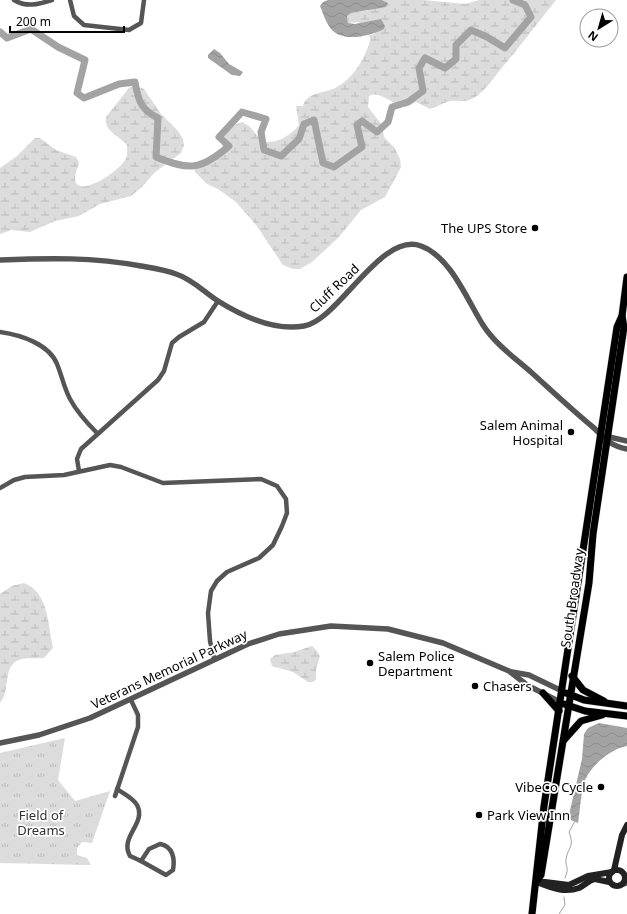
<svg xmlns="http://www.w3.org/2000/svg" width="627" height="914" viewBox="0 0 627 914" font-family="'Noto Sans',sans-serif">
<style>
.wetland{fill:url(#wetland-marsh)}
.park{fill:url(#park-tufts)}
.water{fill:url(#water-waves)}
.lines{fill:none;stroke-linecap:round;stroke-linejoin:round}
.stream{stroke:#a3a3a3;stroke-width:1}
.river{stroke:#a3a3a3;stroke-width:7}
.primary-casing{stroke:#dbdbdb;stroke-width:8}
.minor{stroke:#555;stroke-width:4.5}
.tertiary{stroke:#555;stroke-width:5.5}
.secondary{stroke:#222;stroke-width:6}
.primary{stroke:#000;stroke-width:7}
.poi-dot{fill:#000;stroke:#fff;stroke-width:1.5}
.labels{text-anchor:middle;stroke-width:3.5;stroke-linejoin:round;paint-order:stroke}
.poi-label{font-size:13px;fill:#000;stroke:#fff;text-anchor:end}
.street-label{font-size:13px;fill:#000;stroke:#fff}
.park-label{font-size:13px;fill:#333;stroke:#fff}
</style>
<defs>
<pattern id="wetland-marsh" width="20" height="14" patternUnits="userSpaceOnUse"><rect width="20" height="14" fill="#dcdcdc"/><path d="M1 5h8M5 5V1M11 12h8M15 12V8" fill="none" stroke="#bbb"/></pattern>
<pattern id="park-tufts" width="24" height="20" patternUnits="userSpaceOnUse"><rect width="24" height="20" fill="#dcdcdc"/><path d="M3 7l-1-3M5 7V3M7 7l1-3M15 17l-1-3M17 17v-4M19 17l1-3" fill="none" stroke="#bbb"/></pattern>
<pattern id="water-waves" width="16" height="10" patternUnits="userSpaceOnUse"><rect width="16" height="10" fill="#a3a3a3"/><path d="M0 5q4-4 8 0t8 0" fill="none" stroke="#8b8b8b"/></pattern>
</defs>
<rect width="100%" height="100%" fill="#fff"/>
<!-- wetland -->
<g class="wetland">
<path d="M382 0H424L465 4 479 0H556L507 62C495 74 484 97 466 101 461 102 456 100 451 101 443 102 438 107 430 109L416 102 406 107C392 105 380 90 369 96L368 107 382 125 384 137 394 147 400 159 401 167 398 173 385 197 361 210 338 238 312 262 300 269H293L283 265 256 225 236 202 218 189 207 184 194 171 197 168 215 162 223 152 221 134 224 129 242 122 249 126 263 142C278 143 289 137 299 125L296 106H303C307 91 325 94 337 87 350 80 360 66 366 52 368 47 372 40 369 35L375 34 358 22 348 23 347 16 351 13 366 11 388 3Z"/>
<path d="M134 85 144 89 161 114 178 131 183 139 184 146 181 153 154 173 142 187 131 196 100 204 79 216 55 221 30 232 12 230 0 234V168L17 156 35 138H40L56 150 76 157 79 162C78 168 73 177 76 183 84 196 123 168 126 158 128 154 127 149 127 145 120 136 103 131 106 117L129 88Z"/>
<path d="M24 583C49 592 48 627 53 648L44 658C37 659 26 657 19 660 2 666 11 691 0 703V594L12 586Z"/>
<polygon points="312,646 317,651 320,656 316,670 316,679 313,682 308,682 293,672 272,666 270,659 275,655 294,652"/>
</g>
<!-- park -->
<polygon class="park" points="65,738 58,780 75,801 110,791 92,843 82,842 77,848 77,855 87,858 91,865 0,863 0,753"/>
<!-- water -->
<g class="water">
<path d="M328 0H382L388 3 386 7 351 13 347 16 348 23 355 24 381 19 385 26 384 29C370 36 343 43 331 29 326 23 323 13 320 6L323 2Z"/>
<polygon points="214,49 220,53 229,64 243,72 240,76 232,75 208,58 208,55"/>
<path d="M599 723 627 728V746C610 749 592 765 585 780 581 791 580 811 578 823L568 819 582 759 584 734 588 728Z"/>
</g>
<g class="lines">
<!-- stream -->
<g class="stream">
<path d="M565 878C570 866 565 868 566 859 568 847 575 847 569 832L575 821"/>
<polyline points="559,914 565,905 564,897"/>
</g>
<!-- river -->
<path class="river" d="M0 32 7 38 31 29 58 47 85 60 77 93 84 98 119 84 135 82C138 100 141 110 158 118L156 157C190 171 201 170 229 146L219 137 242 112 266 119 261 132 264 150 281 156 299 139 304 124 314 120 323 163 334 167 362 147 357 125 362 121 377 132 388 122 392 107 408 102 423 91 419 68 425 58 445 68 456 59V45L471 30 487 37 505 48 531 17 525 5 513 0"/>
<defs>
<g id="primary">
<polyline points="572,676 583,690 604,701"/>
<polyline points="543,693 559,711"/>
<polyline points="566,693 584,700 627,706"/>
<polyline points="564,704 585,711 627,716"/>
<polyline points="564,740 581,721 602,715"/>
<polyline points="536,882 541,875 589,583 593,534 624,327 622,316 627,277"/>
<polyline points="532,914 544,806 617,327 622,316"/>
</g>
</defs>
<!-- primary casing -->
<use href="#primary" class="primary-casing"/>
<!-- minor -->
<g class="minor">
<path d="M14 0C27 8 39 4 52 0"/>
<polyline points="70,0 74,16 84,25 129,30 141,23 144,0"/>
<path d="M0 332C21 335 49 344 57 364 62 376 64 388 70 399 77 412 87 423 97 433"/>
<polyline points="79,471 77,459 81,449 158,380 164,371 172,343 179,337 204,322 218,301"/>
<polyline points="0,488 14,480 25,477 64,475 110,465 121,467 163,483 261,479 277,486 286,499 287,513 282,526 273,545 259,558 227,572 217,581 211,591 208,613 210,641 214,658"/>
<path d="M117 789C124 794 133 798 137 805 147 823 119 837 130 856L141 861"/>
<polyline points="115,796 138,727 138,715 131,700"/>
<path d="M160 844C173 846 175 859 173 870L166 875 141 861 149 849Z"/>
</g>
<!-- tertiary -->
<g class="tertiary">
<path d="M0 260C48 258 93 257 141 266 152 268 165 270 176 274 192 279 204 292 218 301 242 316 275 331 304 326 339 320 381 231 421 246 451 257 467 300 483 325 495 344 515 358 532 373 552 391 572 410 594 428 605 439 611 446 627 449"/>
<polyline points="605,436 627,441"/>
<polyline points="512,672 529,675 562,691"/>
<polyline points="0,743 39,735 90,718 248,644 279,634 331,626 388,629 443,643 509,671 527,685 560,702"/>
<polyline points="625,876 627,878"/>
<polyline points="623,884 627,883"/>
</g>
<!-- secondary -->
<g class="secondary">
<circle cx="617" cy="878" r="8"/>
<polyline points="614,870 622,835 627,825"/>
<polyline points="536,882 545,882 569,885 588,876 612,872"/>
<path d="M539 883C552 888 565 893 579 888 585 885 589 880 595 879L609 882"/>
</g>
<!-- primary -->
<use href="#primary" class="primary"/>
</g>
<!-- markers -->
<g class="poi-dot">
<circle cx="535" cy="228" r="4"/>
<circle cx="571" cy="432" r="4"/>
<circle cx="370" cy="663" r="4"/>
<circle cx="475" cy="686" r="4"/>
<circle cx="601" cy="787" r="4"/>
<circle cx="479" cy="815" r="4"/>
</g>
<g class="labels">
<!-- poi labels -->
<g class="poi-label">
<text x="527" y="233">The UPS Store</text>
<text x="563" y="430">Salem Animal<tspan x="563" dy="15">Hospital</tspan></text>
<text x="378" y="661" text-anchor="start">Salem Police<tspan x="378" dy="15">Department</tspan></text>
<text x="483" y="691" text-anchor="start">Chasers</text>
<text x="593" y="792">VibeCo Cycle</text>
<text x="487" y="820" text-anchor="start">Park View Inn</text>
</g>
<!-- street labels -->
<g class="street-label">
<text transform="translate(334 288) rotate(-44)" y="5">Cluff Road</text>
<text transform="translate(572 598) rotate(-82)" y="5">South Broadway</text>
<text transform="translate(169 669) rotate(-25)" y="5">Veterans Memorial Parkway</text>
</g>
<!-- park labels -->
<g class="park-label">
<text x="41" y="820">Field of<tspan x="41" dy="15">Dreams</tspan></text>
</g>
</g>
<!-- north arrow -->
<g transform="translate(599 28) rotate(217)"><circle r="19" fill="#ffffff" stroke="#999999"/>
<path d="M0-3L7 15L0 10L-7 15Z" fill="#000000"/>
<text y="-6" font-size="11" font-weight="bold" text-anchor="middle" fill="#000000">N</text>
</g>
<!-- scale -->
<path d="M10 26v6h114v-6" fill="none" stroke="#000000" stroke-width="2"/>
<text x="16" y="26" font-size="12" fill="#000000" stroke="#ffffff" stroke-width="3" paint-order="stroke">200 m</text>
</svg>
